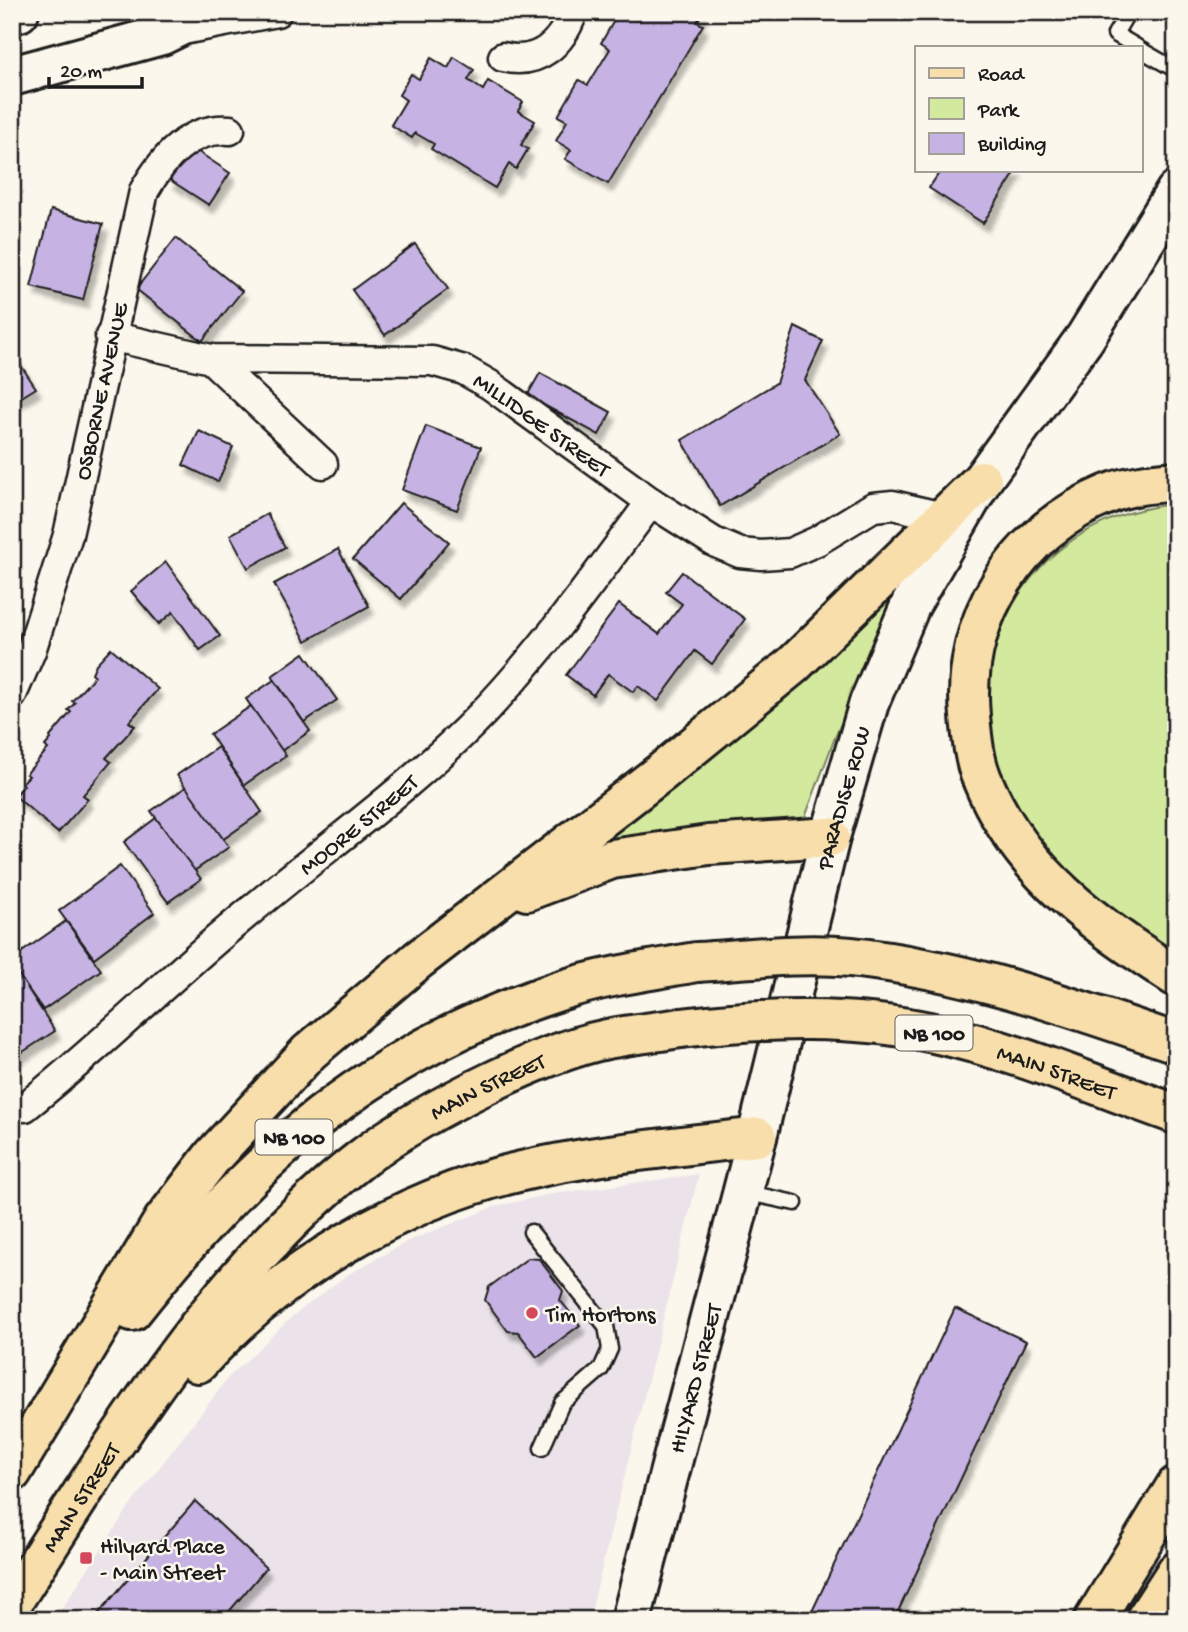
<svg xmlns="http://www.w3.org/2000/svg" width="1188" height="1632" viewBox="0 0 1188 1632" font-family="'Gochi Hand',sans-serif">
<style>
.built{fill:#ebe3e9}
.green{fill:#d3e99e;stroke:#78825d;stroke-width:2}
.building{fill:#c7b3e3;stroke:#1c1c1c;stroke-width:2;filter:url(#shadow)}
.lines{fill:none;stroke-linecap:round;stroke-linejoin:round}
.service-casing{stroke:#1c1c1c;stroke-width:19}
.minor-casing{stroke:#1c1c1c;stroke-width:33}
.secondary-casing{stroke:#1c1c1c;stroke-width:44}
.primary-casing{stroke:#1c1c1c;stroke-width:44}
.motorway-casing{stroke:#1c1c1c;stroke-width:44}
.service{stroke:#fbf7ec;stroke-width:14}
.minor{stroke:#fbf7ec;stroke-width:28}
.secondary{stroke:#fbf7ec;stroke-width:38}
.primary{stroke:#f8deab;stroke-width:38}
.motorway{stroke:#f8deab;stroke-width:38}
.primary-bridge-casing{stroke:#1c1c1c;stroke-width:44;stroke-linecap:butt}
.primary-bridge{stroke:#f8deab;stroke-width:38}
.poi-dot{fill:#d1495b;stroke:#fbf7ec;stroke-width:2.5}
.labels{text-anchor:middle;stroke-width:5;stroke-linejoin:round;paint-order:stroke}
.shield{fill:#fbf7ec;stroke:#5f5e5a;stroke-width:2}
.shield-label{font-size:21px;font-weight:bold;fill:#1c1c1c}
.street-label{font-size:23px;fill:#1c1c1c;stroke:#fbf7ec}
.poi-label{font-size:23px;fill:#1c1c1c;stroke:#fbf7ec;text-anchor:start}
</style>
<defs>
<filter id="shadow"><feDropShadow dx="4.5" dy="8" stdDeviation="2" flood-color="#0004"/></filter>
</defs>
<rect width="100%" height="100%" fill="#fbf7ec"/>
<filter id="ink" filterUnits="userSpaceOnUse"><feTurbulence type="fractalNoise" baseFrequency=".0143" numOctaves="2"/><feDisplacementMap in="SourceGraphic" scale="14" xChannelSelector="R" yChannelSelector="G"/><feConvolveMatrix kernelMatrix="1 2 1 2 8 2 1 2 1" color-interpolation-filters="sRGB"/></filter>
<g filter="url(#ink)">
<!-- built -->
<polygon class="built" points="699,1174 589,1620 54,1620 127,1510 228,1378 293,1316 347,1275 406,1242 493,1207 546,1195"/>
<!-- green -->
<g class="green">
<path d="M1176 504V953C1114 926 1027 844 1003 780 952 647 1036 516 1176 504Z"/>
<polygon points="885,595 893,600 834,740 804,820 613,848 608,833"/>
</g>
<!-- building -->
<g class="building">
<polygon points="619,12 703,12 697,22 703,25 608,184 565,159 571,150 556,141 567,121 558,116 579,80 588,85 610,49 601,43"/>
<polygon points="454,57 474,70 468,80 483,90 488,81 523,102 518,111 535,121 521,145 528,149 516,169 509,164 495,188 431,149 434,144 415,133 412,138 391,125 406,100 399,95 411,74 419,79 431,58 448,68"/>
<polygon points="191,147 230,173 209,205 170,180"/>
<polygon points="941,170 1017,170 983,223 929,188"/>
<polygon points="51,210 103,224 83,300 31,287"/>
<polygon points="176,238 242,291 202,341 136,289"/>
<polygon points="415,244 448,289 385,335 352,290"/>
<polygon points="795,327 823,341 805,380 840,434 720,506 682,440 776,383"/>
<polygon points="12,352 36,388 12,403"/>
<polygon points="540,373 611,412 599,435 527,396"/>
<polygon points="426,426 481,447 457,510 402,490"/>
<polygon points="199,431 233,447 218,482 183,465"/>
<polygon points="401,503 449,542 401,599 353,559"/>
<polygon points="267,514 285,547 248,568 230,535"/>
<polygon points="338,549 369,606 306,641 274,584"/>
<polygon points="166,562 220,636 200,650 173,612 159,624 131,591"/>
<polygon points="682,572 745,619 712,664 695,651 658,701 638,686 633,692 608,674 593,695 566,675 619,604 659,634 682,604 666,592"/>
<polygon points="111,648 158,689 129,722 135,726 106,758 111,762 83,795 88,799 58,833 15,796 24,785 22,783 29,776 26,774 48,749 45,746 51,739 50,737 71,712 68,710 75,703 72,701 95,676 92,673 96,664"/>
<polygon points="304,653 337,700 304,722 272,676"/>
<polygon points="274,680 310,731 281,751 246,699"/>
<polygon points="251,706 286,756 244,785 210,734"/>
<polygon points="218,747 262,812 222,840 177,775"/>
<polygon points="186,787 229,847 194,871 151,811"/>
<polygon points="156,818 201,879 168,902 124,842"/>
<polygon points="120,866 154,913 94,958 59,911"/>
<polygon points="66,921 101,970 43,1010 12,966 12,959"/>
<polygon points="19,975 55,1031 12,1059 12,979"/>
<polygon points="528,1258 539,1259 563,1291 560,1300 580,1325 537,1357 518,1332 508,1331 485,1300 489,1287"/>
<polygon points="955,1308 1026,1341 894,1620 808,1620"/>
<polygon points="195,1501 266,1568 222,1620 93,1620"/>
</g>
<g class="lines">
<defs>
<g id="service">
<polyline points="1128,12 1115,34 1137,47"/>
<polyline points="1141,50 1176,70"/>
<polyline points="744,1192 795,1203"/>
<polyline points="531,1232 606,1326 610,1349 601,1369 562,1403 542,1448"/>
</g>
<g id="minor">
<polyline points="188,29 277,12"/>
<path d="M503 57C539 66 562 43 573 12"/>
<path id="s1" d="M110 336 211 359 432 361 464 370 490 385 651 502 714 542 740 553 761 555 790 553 817 541 873 507 893 505 943 517"/>
<polyline points="211,359 323,464"/>
<path id="s2" d="M12 695 31 651 68 535 144 191C163 158 189 127 230 130"/>
<path id="s3" d="M12 1106 25 1107C103 1045 172 975 249 912 327 846 412 787 483 713 545 648 597 574 651 502"/>
</g>
<g id="secondary">
<polyline points="12,14 19,12"/>
<polyline points="12,76 162,35 209,12"/>
<path id="s4" d="M631 1620 757 1137 830 837 869 703 911 604 982 480 1085 338 1176 191"/>
</g>
<g id="primary">
<polyline points="527,891 612,859 709,845 830,837"/>
<path d="M132 1311C255 1156 369 1052 562 990 605 976 651 970 697 962"/>
<path d="M198 1363C281 1271 401 1199 522 1171 599 1153 679 1147 757 1137"/>
<polyline points="12,1472 163,1221 213,1156 309,1052 418,960 663,771 793,665 982,480"/>
<path id="s5" d="M12 1603C110 1450 216 1271 361 1159 401 1128 447 1103 493 1081 529 1064 568 1047 607 1039 632 1034 656 1032 681 1028"/>
</g>
<g id="motorway">
<path d="M1176 481C1154 483 1129 485 1108 494 1017 531 961 618 970 716 972 737 974 760 982 779 1021 874 1094 923 1176 977"/>
<polyline points="1094,1620 1176,1486"/>
<polyline points="1145,1620 1176,1572"/>
</g>
</defs>
<!-- service casing -->
<use href="#service" class="service-casing"/>
<!-- minor casing -->
<use href="#minor" class="minor-casing"/>
<!-- secondary casing -->
<use href="#secondary" class="secondary-casing"/>
<!-- primary casing -->
<use href="#primary" class="primary-casing"/>
<!-- motorway casing -->
<use href="#motorway" class="motorway-casing"/>
<!-- service -->
<use href="#service" class="service"/>
<!-- minor -->
<use href="#minor" class="minor"/>
<!-- secondary -->
<use href="#secondary" class="secondary"/>
<!-- primary -->
<use href="#primary" class="primary"/>
<!-- motorway -->
<use href="#motorway" class="motorway"/>
<defs>
<g id="primary-bridge">
<path d="M697 962C747 959 800 952 851 957 964 969 1069 1006 1176 1043"/>
<path id="s6" d="M681 1028C765 1018 851 1015 934 1033 1017 1051 1096 1086 1176 1114"/>
</g>
</defs>
<!-- primary-bridge casing -->
<use href="#primary-bridge" class="primary-bridge-casing"/>
<!-- primary-bridge -->
<use href="#primary-bridge" class="primary-bridge"/>
</g>
</g>
<!-- markers -->
<g class="poi-dot">
<circle cx="532" cy="1313" r="7"/>
<rect x="79" y="1551" width="14" height="14" rx="3.5"/>
</g>
<g class="labels">
<!-- shield labels -->
<g class="shield">
<rect x="895.5" y="1015.5" width="77" height="35" rx="5"/>
<rect x="255.5" y="1119.5" width="77" height="35" rx="5"/>
</g>
<g class="shield-label">
<text x="934" y="1040">NB 100</text>
<text x="294" y="1144">NB 100</text>
</g>
<!-- street labels -->
<g class="street-label">
<text dy="8" stroke="none"><textPath href="#s2" startOffset="317">OSBORNE AVENUE</textPath></text>
<text dy="8" stroke="none"><textPath href="#s1" startOffset="453">MILLIDGE STREET</textPath></text>
<text dy="8" stroke="none"><textPath href="#s4" startOffset="849">PARADISE ROW</textPath></text>
<text dy="8" stroke="none"><textPath href="#s3" startOffset="450">MOORE STREET</textPath></text>
<text dy="8" stroke="none"><textPath href="#s6" startOffset="383">MAIN STREET</textPath></text>
<text dy="8" stroke="none"><textPath href="#s5" startOffset="714">MAIN STREET</textPath></text>
<text dy="8" stroke="none"><textPath href="#s4" startOffset="250">HILYARD STREET</textPath></text>
<text dy="8" stroke="none"><textPath href="#s5" startOffset="126">MAIN STREET</textPath></text>
</g>
<!-- poi labels -->
<g class="poi-label">
<text x="546" y="1321">Tim Hortons</text>
<text x="100" y="1553">Hilyard Place<tspan x="100" dy="26">- Main Street</tspan></text>
</g>
</g>
<!-- margin -->
<rect width="1188" height="1632" fill="none" stroke="#fbf7ec" stroke-width="42"/>
<rect x="21" y="21" width="1146" height="1590" fill="none" stroke="#1c1c1c" stroke-width="2.5" filter="url(#ink)"/>
<!-- legend -->
<rect x="915" y="46" width="228" height="126" fill="#fbf7ec" stroke="#a29f99" stroke-width="2"/>
<rect x="929" y="68" width="35" height="10" fill="#f8deab" stroke="#a29f99" stroke-width="2"/>
<text x="978" y="80" font-size="21" fill="#1c1c1c">Road</text>
<rect x="929" y="98" width="35" height="21" fill="#d3e99e" stroke="#a29f99" stroke-width="2"/>
<text x="978" y="116" font-size="21" fill="#1c1c1c">Park</text>
<rect x="929" y="133" width="35" height="21" fill="#c7b3e3" stroke="#a29f99" stroke-width="2"/>
<text x="978" y="150" font-size="21" fill="#1c1c1c">Building</text>
<!-- scale -->
<path d="M49 77v10h93v-10" fill="none" stroke="#1c1c1c" stroke-width="3.5"/>
<text x="60" y="77" font-size="21" fill="#1c1c1c" stroke="#fbf7ec" stroke-width="5" paint-order="stroke">20 m</text>
</svg>
